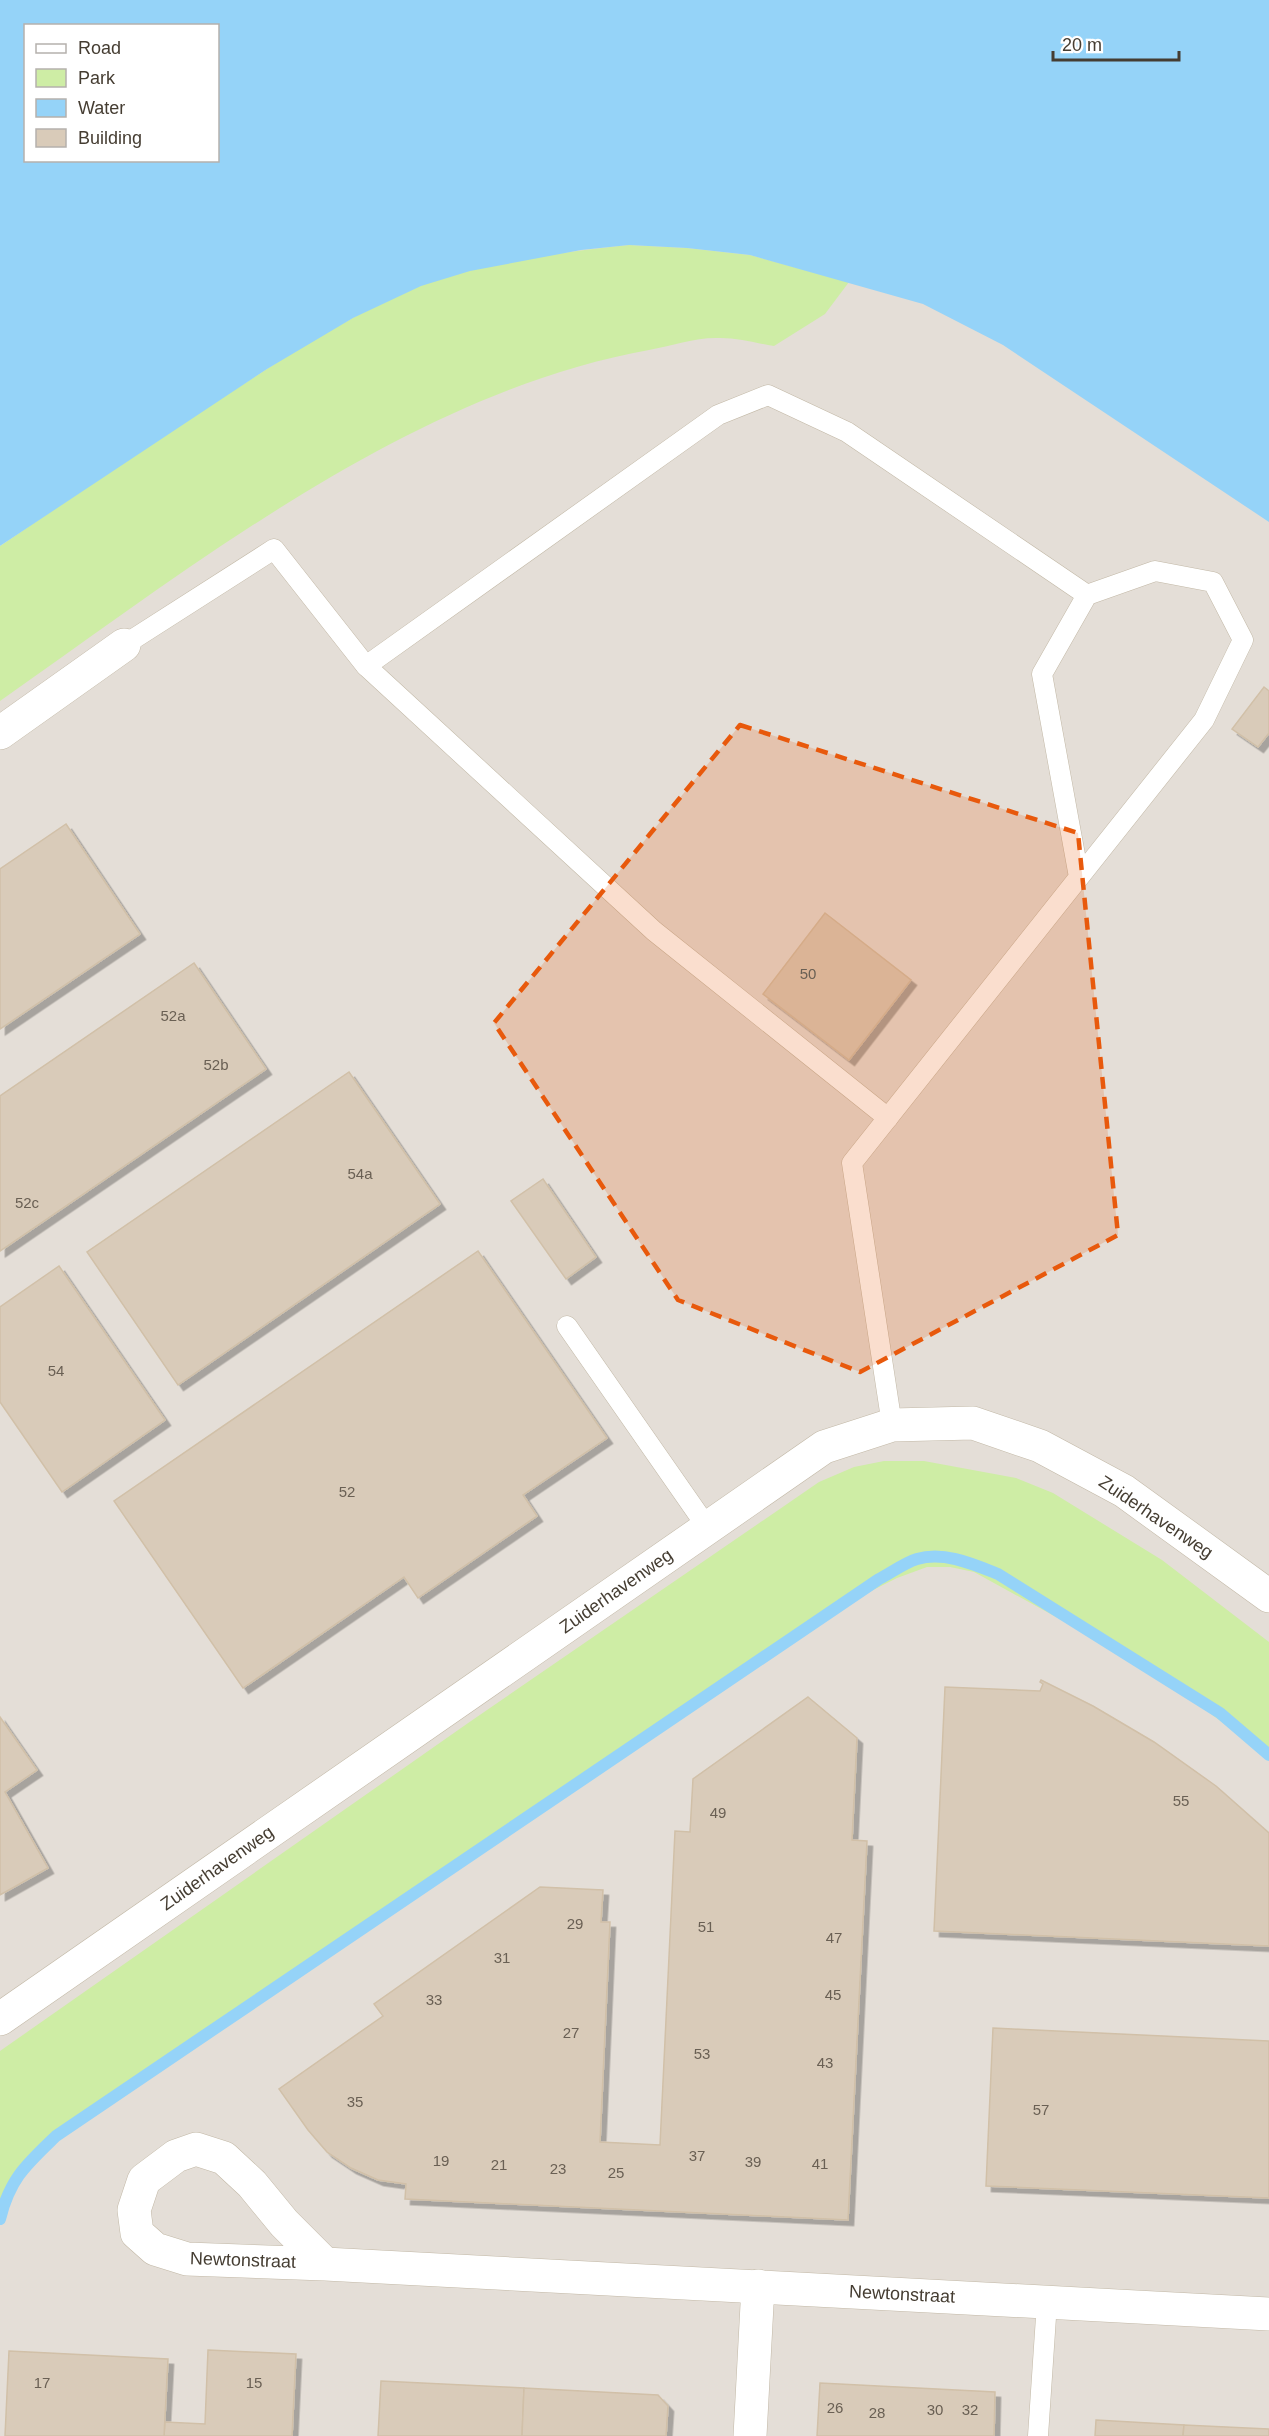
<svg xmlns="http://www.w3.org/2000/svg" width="1269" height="2436" viewBox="0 0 1269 2436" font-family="Helvetica,sans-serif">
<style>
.industrial{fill:#e4ded7}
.green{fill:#ceeda5}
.water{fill:#95d3f8;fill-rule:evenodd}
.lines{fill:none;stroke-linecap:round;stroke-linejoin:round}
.stream{stroke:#95d3f8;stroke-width:12}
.building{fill:#d9cbb9;stroke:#d1c0a8;stroke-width:1.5;filter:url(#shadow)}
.service-casing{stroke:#c2b8a6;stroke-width:21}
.minor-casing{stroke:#c2b8a6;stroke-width:34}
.service{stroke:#fff;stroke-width:20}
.minor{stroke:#fff;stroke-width:33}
.marked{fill:#e8590c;fill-opacity:0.2;stroke:#e8590c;stroke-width:4.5;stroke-dasharray:12 8;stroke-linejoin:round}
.labels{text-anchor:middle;stroke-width:4.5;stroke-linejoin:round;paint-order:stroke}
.number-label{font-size:15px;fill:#6a6054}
.street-label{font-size:18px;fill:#453d32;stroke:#fff}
</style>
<defs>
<filter id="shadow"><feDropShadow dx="5.5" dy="5.5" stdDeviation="0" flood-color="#0004"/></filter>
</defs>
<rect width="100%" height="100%" fill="#f3ede1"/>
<!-- industrial -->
<polygon class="industrial" points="739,139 1269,361 1269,2436 0,2436 0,604 58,559 0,489 0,466"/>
<!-- green -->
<g class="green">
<path d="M629 245 687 248 750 255 849 282 825 314 774 346C756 343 735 337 716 338 694 338 671 346 649 350 411 393 194 565 0 701V546C70 498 141 452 211 405 278 362 346 316 420 286 480 262 564 252 629 245Z"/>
<polygon points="884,1461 924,1461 1016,1478 1053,1493 1162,1560 1269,1642 1269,1757 1149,1668 974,1572 950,1567 927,1567 897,1578 865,1594 669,1719 62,2136 21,2176 0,2215 0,2051 471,1721 819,1482 854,1467"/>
</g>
<!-- water -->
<path class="water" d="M0 0H1269V522L1003 345 923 304 750 255 687 248 629 245 581 250 470 271 421 286 353 318 267 369 0 546ZM26 26H218V160H26Z"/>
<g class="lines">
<!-- stream -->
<path class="stream" d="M0 2219C10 2178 27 2164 56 2136L879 1579C891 1573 904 1563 917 1559 944 1551 973 1564 998 1574L1220 1713 1269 1755"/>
</g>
<!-- building -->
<g class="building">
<polygon points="1264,687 1269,691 1269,733 1258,747 1232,729"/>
<polygon points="66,824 140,934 0,1029 0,869"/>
<polygon points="825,913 911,980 849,1060 763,994"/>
<polygon points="194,963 266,1069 0,1251 0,1096"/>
<polygon points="349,1072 440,1204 178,1385 87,1252"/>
<polygon points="543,1179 596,1257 566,1279 511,1201"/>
<polygon points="478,1251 607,1438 523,1495 537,1516 418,1598 404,1577 243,1688 114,1501"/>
<polygon points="59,1266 165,1420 62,1492 0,1402 0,1307"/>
<polygon points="1041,1680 1093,1706 1154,1742 1216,1786 1269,1833 1269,1946 934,1931 945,1687 1040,1691 1043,1684 1040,1682"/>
<polygon points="808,1697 857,1738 852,1840 867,1841 848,2220 405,2199 406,2184 378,2180 351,2168 327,2152 308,2130 279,2089 383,2016 374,2004 540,1887 603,1890 601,1922 610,1922 600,2142 660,2145 675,1831 690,1832 693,1779"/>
<polygon points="0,1717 37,1770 5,1792 48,1868 0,1895"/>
<polygon points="993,2028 1269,2041 1269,2198 986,2186"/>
<polygon points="208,2350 296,2354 292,2436 164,2436 165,2422 205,2424"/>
<polygon points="9,2351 168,2359 164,2436 5,2436"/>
<polygon points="381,2381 524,2388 522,2436 378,2436"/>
<polygon points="820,2383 995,2392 994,2436 817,2436"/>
<polygon points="524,2388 658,2395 668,2406 666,2436 522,2436"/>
<polygon points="1096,2420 1184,2425 1183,2436 1095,2436"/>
<polygon points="1184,2425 1269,2429 1269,2436 1183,2436"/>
</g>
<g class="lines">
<defs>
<g id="service">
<polyline points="124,645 274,549 366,666 718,415 768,395 847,432 1087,595"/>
<polyline points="366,666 654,931 888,1118"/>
<polyline points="567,1326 707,1527"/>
<polyline points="892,1425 852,1163 1204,720 1243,640 1213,582 1155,571 1087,595 1042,674 1079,877"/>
<polyline points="1038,2436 1047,2302"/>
</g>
<g id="minor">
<polyline points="0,733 124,645"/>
<polyline points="0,2019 824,1447 892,1425 973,1423 1040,1446 1124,1491 1269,1596"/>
<polyline points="325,2264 284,2223 252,2184 224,2158 196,2149 176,2156 144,2180 134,2210 137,2233 155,2249 187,2259 325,2264 1269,2314"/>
<polyline points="750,2436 758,2286"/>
</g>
</defs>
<!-- service casing -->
<use href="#service" class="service-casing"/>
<!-- minor casing -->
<use href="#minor" class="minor-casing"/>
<!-- service -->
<use href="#service" class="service"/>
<!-- minor -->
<use href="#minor" class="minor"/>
</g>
<!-- marked area -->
<path class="marked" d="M740 725 1078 833 1118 1235 860 1372 678 1300 494 1023Z"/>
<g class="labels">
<!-- number labels -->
<g class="number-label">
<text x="808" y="979">50</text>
<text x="173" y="1021">52a</text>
<text x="216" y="1070">52b</text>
<text x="360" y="1179">54a</text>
<text x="27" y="1208">52c</text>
<text x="56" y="1376">54</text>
<text x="347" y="1497">52</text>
<text x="1181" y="1806">55</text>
<text x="718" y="1818">49</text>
<text x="575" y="1929">29</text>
<text x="706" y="1932">51</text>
<text x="834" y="1943">47</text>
<text x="502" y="1963">31</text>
<text x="833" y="2000">45</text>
<text x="434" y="2005">33</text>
<text x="571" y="2038">27</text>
<text x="702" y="2059">53</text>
<text x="825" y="2068">43</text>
<text x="355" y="2107">35</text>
<text x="1041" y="2115">57</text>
<text x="697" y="2161">37</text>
<text x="441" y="2166">19</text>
<text x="753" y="2167">39</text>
<text x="820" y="2169">41</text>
<text x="499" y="2170">21</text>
<text x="558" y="2174">23</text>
<text x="616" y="2178">25</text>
<text x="42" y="2388">17</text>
<text x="254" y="2388">15</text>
<text x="835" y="2413">26</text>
<text x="935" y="2415">30</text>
<text x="970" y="2415">32</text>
<text x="877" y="2418">28</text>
</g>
<!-- street labels -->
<g class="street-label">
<text transform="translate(1156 1517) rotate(34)" y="6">Zuiderhavenweg</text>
<text transform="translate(616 1591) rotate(-35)" y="6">Zuiderhavenweg</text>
<text transform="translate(217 1868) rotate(-35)" y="6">Zuiderhavenweg</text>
<text transform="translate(243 2260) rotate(2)" y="6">Newtonstraat</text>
<text transform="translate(902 2294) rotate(3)" y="6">Newtonstraat</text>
</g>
</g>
<!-- legend -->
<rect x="24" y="24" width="195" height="138" fill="#ffffff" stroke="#b5b1ad" stroke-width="1.5"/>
<rect x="36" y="44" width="30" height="9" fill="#ffffff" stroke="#b5b1ad" stroke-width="1.5"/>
<text x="78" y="54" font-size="18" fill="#453d32">Road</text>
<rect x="36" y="69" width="30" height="18" fill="#ceeda5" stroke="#b5b1ad" stroke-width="1.5"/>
<text x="78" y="84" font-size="18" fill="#453d32">Park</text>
<rect x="36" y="99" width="30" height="18" fill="#95d3f8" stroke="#b5b1ad" stroke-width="1.5"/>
<text x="78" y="114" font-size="18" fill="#453d32">Water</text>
<rect x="36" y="129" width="30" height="18" fill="#d9cbb9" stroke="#b5b1ad" stroke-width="1.5"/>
<text x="78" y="144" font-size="18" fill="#453d32">Building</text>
<!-- scale -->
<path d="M1053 51v9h126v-9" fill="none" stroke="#453d32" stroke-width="3"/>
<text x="1062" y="51" font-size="18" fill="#453d32" stroke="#ffffff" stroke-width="4.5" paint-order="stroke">20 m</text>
</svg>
